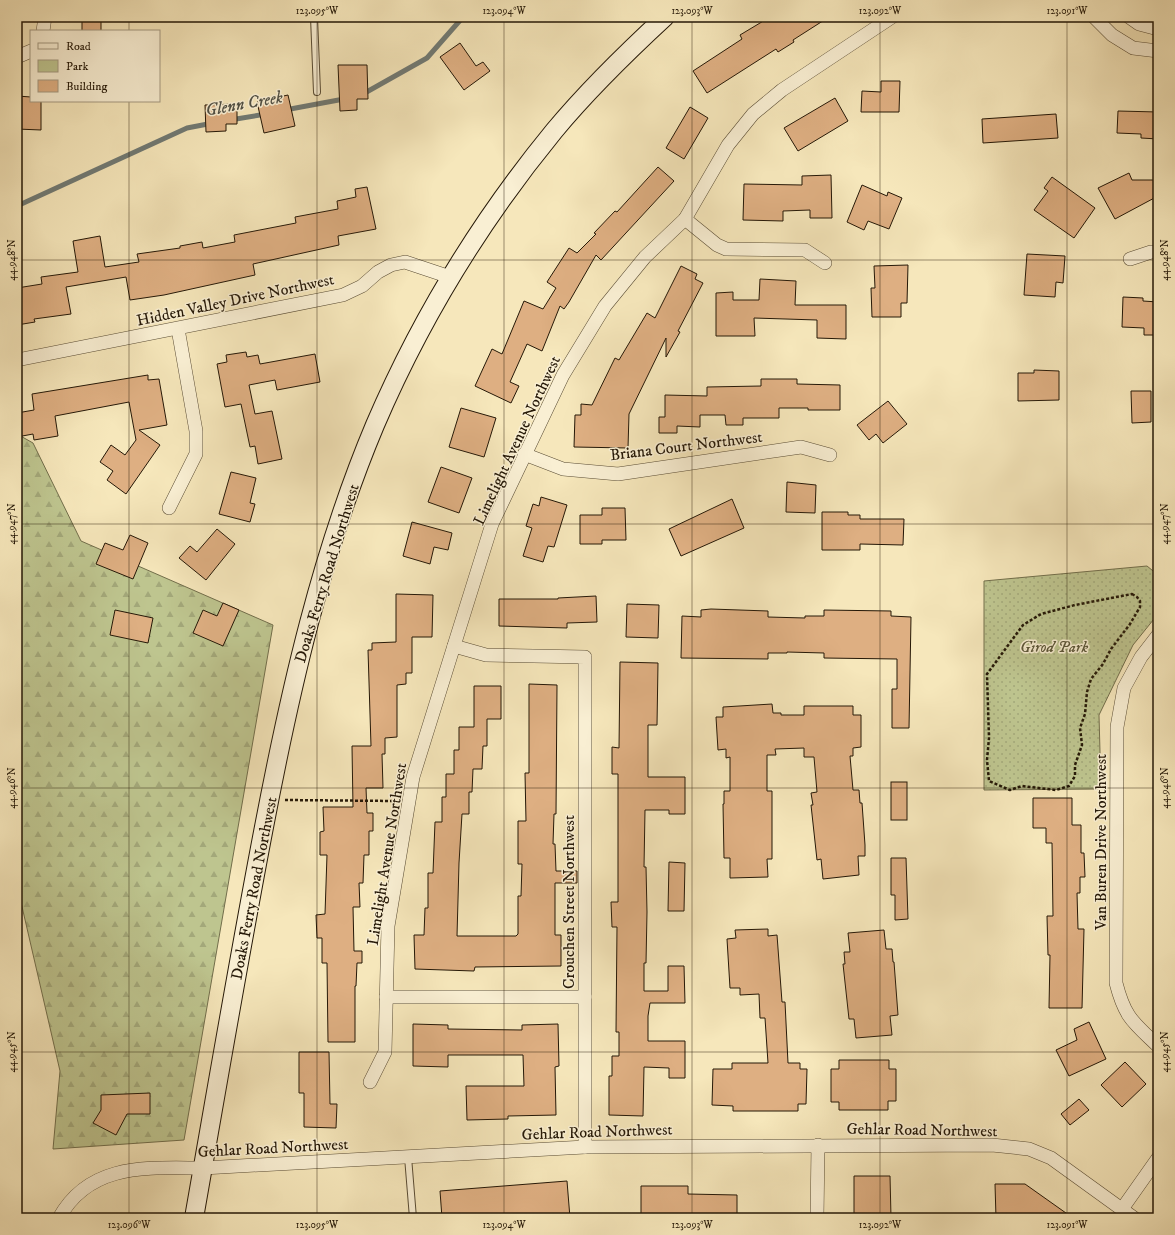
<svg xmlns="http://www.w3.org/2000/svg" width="1175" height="1235" viewBox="0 0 1175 1235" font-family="'IM FELL DW Pica',serif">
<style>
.green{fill:url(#green-dots);stroke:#726e4b}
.forest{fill:url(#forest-firs);stroke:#726e4b}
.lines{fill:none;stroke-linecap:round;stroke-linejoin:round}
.stream{stroke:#717a74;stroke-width:5}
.building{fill:#deaf82;stroke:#251807}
.service-casing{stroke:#594c34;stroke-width:8}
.minor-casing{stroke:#594c34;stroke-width:14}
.secondary-casing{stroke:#251807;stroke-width:20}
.path{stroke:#251807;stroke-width:2.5;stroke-dasharray:3 2;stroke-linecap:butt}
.service{stroke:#f9efd3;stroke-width:6}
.minor{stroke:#f9efd3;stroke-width:13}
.secondary{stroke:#f9efd3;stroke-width:18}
.ticks{fill:none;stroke:#251807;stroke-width:1;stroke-opacity:0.45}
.labels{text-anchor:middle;stroke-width:3;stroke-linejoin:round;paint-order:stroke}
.street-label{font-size:16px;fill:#251807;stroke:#f9efd3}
.park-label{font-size:16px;font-style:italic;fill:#5b5537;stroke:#f9efd3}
.water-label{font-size:17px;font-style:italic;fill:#515146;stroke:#f9efd3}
.neatline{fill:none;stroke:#251807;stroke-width:1.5}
.ticks-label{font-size:10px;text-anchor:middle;fill:#251807}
</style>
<defs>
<pattern id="green-dots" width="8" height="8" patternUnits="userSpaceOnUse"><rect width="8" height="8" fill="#bec58f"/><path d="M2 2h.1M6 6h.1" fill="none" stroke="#a3a87a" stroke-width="1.8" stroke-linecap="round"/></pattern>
<pattern id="forest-firs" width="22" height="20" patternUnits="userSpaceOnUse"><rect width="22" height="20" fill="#bec58f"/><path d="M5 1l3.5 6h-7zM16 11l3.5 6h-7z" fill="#a3a87a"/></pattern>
</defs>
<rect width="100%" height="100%" fill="#f6e7bb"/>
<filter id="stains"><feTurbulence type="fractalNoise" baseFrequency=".005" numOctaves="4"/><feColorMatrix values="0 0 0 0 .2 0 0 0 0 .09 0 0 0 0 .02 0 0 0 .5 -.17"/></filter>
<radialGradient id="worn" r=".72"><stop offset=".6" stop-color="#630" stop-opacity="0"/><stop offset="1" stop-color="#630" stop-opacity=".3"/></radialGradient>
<!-- green -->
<polygon class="green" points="1147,566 1158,575 1158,614 1133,645 1099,715 1101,789 984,790 984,581"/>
<!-- forest -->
<polygon class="forest" points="17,434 33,443 81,541 273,625 184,1140 53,1149 60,1071 17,885"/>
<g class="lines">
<!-- stream -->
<g class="stream">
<polyline points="363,94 427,58 463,17"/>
<polyline points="285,110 344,99"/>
<polyline points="230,120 266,114"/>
<polyline points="17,206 187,128 213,123"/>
</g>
</g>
<!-- building -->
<g class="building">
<rect x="82" y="17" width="19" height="14"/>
<polygon points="770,17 829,17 793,40 794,42 778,52 776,49 707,93 693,71 742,39 740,35"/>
<polygon points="460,43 476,66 483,62 490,71 464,90 440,57"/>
<polygon points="338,65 367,65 368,99 357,99 357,110 340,111"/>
<polygon points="881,81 900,81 899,112 861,112 862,91 881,92"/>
<polygon points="288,95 295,126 264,133 257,102"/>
<polygon points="17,96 31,97 31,101 41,101 41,130 17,129"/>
<polygon points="835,98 848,121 798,151 784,128"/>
<polygon points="237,104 237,124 226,124 226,131 206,132 205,105"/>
<polygon points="690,107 708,118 684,159 666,148"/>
<polygon points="1118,111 1158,112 1158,139 1141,138 1141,134 1117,133"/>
<polygon points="1056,114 1058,138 983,143 982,119"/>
<polygon points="658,167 674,181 601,260 596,255 569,302 564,309 560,306 542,351 527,344 510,382 519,386 511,403 475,386 492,349 502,354 524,301 543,309 556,288 547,282 569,248 577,253 596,234 594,233 615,211 617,212"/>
<polygon points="1129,173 1132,180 1158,180 1158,196 1115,219 1098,188"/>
<polygon points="831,175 832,218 810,218 810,210 783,211 783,221 743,220 744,184 802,185 802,176"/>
<polygon points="1052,177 1095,208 1074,238 1034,210 1048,191 1044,188"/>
<polygon points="862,185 887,196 888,192 902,198 889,229 868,221 864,230 847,222"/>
<polygon points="367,187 376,229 338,236 339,245 253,264 255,275 164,295 130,300 126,277 66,287 71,314 34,319 35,322 17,325 17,288 42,284 41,277 78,272 73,241 100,236 105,267 139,262 137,254 180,248 180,246 202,242 203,248 235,242 234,235 296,223 295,217 338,209 337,201 356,197 355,189"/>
<polygon points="1027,254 1065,256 1063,283 1056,282 1055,297 1024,295"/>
<polygon points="908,265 907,303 901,303 901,317 872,317 871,288 875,288 874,266"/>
<polygon points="681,266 697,274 695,279 703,283 678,331 680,332 666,357 666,338 629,414 628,448 574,447 575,415 581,415 581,404 592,405 615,358 619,360 647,313 655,318"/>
<polygon points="760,279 796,281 795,305 846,305 846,339 817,338 817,320 754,318 755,336 716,336 716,293 733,292 733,300 759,300"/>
<polygon points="1123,297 1143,298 1143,301 1158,302 1157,335 1144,335 1144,328 1122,327"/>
<polygon points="246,352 247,357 258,355 260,364 315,354 320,382 277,390 275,380 249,385 255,414 272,411 282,459 258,464 255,446 250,447 241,404 225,407 217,364 227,362 226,355"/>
<polygon points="1034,370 1059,371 1059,400 1018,401 1018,373 1034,373"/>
<polygon points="148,375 148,380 159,379 167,425 139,430 160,445 126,494 107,480 113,471 100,462 111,445 125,455 136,440 129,402 55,416 58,436 34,440 33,434 17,437 17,413 34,410 32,394"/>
<polygon points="761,379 797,379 797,384 840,385 840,410 808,410 808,408 779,408 779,418 743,418 743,425 726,425 725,415 700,415 700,427 677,426 677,433 659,433 659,417 665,417 665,395 707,396 707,387 761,386"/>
<polygon points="1131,391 1151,391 1151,422 1132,423"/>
<polygon points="888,401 907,424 883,443 876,434 869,440 857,425"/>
<polygon points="461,408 496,418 484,457 449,447"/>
<polygon points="441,467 472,478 459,513 428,502"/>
<polygon points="231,472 256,478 250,503 255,504 250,522 219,514"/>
<polygon points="787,482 816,485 815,513 786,512"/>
<polygon points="541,497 567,505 554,547 548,546 543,562 523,556 532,528 526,526 533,504 539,506"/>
<polygon points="732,499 744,528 681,556 669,529"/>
<polygon points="602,508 625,508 626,540 602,540 602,544 580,544 580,515 602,515"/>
<polygon points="822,512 848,512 848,515 860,515 860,519 904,519 903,545 860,544 860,550 822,550"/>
<polygon points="412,522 452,533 448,550 434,547 430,564 403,556"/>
<polygon points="217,529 235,544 206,580 179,558 190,546 197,552"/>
<polygon points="130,535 148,543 133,579 96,564 105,543 123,550"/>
<polygon points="396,594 433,595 432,637 412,637 412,673 406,673 406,684 397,685 397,737 385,738 385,754 382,754 383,788 366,788 367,813 373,813 373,831 369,831 369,855 364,855 363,883 359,883 360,907 353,907 354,951 362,951 362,963 357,963 356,986 355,986 355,1042 328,1042 327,963 322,963 322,938 317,938 316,915 325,914 327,855 320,855 320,832 324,831 323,807 353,807 352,746 371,746 368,650 372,650 372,643 396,642"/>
<polygon points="596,596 597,622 567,623 567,628 499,626 499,599 558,599 558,598"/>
<polygon points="223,603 239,610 223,646 193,633 203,610 217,616"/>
<polygon points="627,604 659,605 658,638 626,637"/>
<polygon points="711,609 768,611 768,617 805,618 805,616 824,616 824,610 891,611 891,616 911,617 909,728 892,728 892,689 897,689 897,659 824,658 824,653 787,652 787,653 768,653 768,659 681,658 682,616 701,617 701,610"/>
<polygon points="115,610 153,618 148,643 110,635"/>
<polygon points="620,662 658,663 657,725 648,725 648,777 685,777 685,814 669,814 669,810 645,810 644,867 646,867 647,912 646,963 644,963 644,991 668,991 668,966 684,966 685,1003 650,1003 648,1016 648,1041 685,1041 685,1078 669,1078 669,1068 644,1067 643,1116 609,1115 609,1076 612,1076 612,1056 619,1056 619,1032 616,1032 617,927 612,927 611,902 618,902 618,774 612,774 612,747 619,748"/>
<polygon points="529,684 557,685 556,814 554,814 553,844 555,844 556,871 577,871 577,883 555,883 555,935 561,935 561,966 475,967 474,971 415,969 414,935 424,935 425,908 428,908 428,873 433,873 435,822 442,822 442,797 446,797 446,774 454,774 454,750 459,750 459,727 474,727 474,686 501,686 501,719 487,719 487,746 483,746 482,769 473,769 472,792 469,792 469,814 462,814 459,863 457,936 516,936 518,934 518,896 521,896 522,864 518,864 518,821 526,821 525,773 529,773"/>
<polygon points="772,704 773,713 781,713 781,715 804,715 804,706 853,706 853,715 861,715 861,747 853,748 853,756 850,756 853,790 859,790 860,803 862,803 865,845 865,856 858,856 859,875 823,879 821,859 817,860 811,805 813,805 811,793 817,792 814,757 804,757 804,748 775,749 776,755 767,755 767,791 772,791 772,859 767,859 768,877 730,878 730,858 724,858 723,804 724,804 724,791 730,791 730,757 726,758 726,749 718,750 716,717 723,717 723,707"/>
<rect x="891" y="782" width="16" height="38"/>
<polygon points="1033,798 1072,798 1072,825 1081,825 1081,853 1084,853 1085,877 1080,877 1080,893 1077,893 1078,929 1084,929 1082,1008 1049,1008 1050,955 1048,955 1047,916 1053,916 1052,843 1046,843 1046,828 1033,828"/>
<polygon points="891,858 906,858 908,919 895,920 895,895 891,895"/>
<polygon points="669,862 685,863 684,911 668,911"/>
<polygon points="768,929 768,936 777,935 782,1002 785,1002 788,1063 800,1063 800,1069 807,1069 806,1104 798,1104 798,1111 733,1111 733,1106 712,1105 713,1069 732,1069 732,1063 768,1063 765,1018 760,1018 759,994 740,995 740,988 730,988 727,939 736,938 735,930"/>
<polygon points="884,930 886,949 892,949 893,962 894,962 898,1015 890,1016 892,1035 856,1038 854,1019 849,1019 843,964 845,964 844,952 850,952 848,933"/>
<polygon points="1089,1022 1106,1059 1069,1076 1056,1050 1077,1040 1074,1029"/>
<polygon points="413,1024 448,1025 448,1029 522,1030 522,1025 558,1024 559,1066 555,1067 556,1115 508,1116 508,1119 467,1120 466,1086 524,1086 523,1055 448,1055 448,1067 413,1066"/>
<polygon points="299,1052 329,1052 330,1104 337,1104 336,1128 304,1127 304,1093 299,1093"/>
<polygon points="839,1060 889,1060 889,1069 896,1069 896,1101 888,1101 888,1110 839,1110 839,1102 831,1102 831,1069 839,1069"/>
<polygon points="1125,1062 1146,1084 1122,1107 1101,1085"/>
<polygon points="150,1093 150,1114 127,1114 116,1135 93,1123 101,1110 101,1095"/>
<polygon points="1079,1099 1089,1110 1070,1125 1061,1114"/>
<polygon points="854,1176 890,1176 891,1217 854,1218"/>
<polygon points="567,1181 570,1218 442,1218 440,1191"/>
<polygon points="995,1184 1025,1184 1073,1218 996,1218"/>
<polygon points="641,1186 688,1186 688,1194 737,1195 737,1218 641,1218"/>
</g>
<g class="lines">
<defs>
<g id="service">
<polyline points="314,17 317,92"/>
<polyline points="408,1157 413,1218"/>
</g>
<g id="minor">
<polyline points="1094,17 1112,35 1133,48 1158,51"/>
<polyline points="1129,17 1139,24 1158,29"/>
<polyline points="43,31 45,17"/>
<polyline points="17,57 31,51"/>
<polyline points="685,219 717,245 726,249 805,250 825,263"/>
<polyline points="1130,259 1151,252 1158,252"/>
<polyline points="17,360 343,295 362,286 378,272 391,265 405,262 450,277"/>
<polyline points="524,454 563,469 618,474 801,447 830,455"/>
<polyline points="169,508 196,454 196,431 178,329"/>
<path d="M1158 635 1141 657 1124 688 1117 727 1116 983C1125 1018 1133 1022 1158 1046"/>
<polyline points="454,646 486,655 585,657 585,1147"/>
<polyline points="386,997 585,997"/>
<polyline points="370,1082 385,1052 388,926 413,777 492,524 563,375 605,306 645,257 685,219 728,145 753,114 782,90 892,17"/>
<polyline points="1122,1209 1158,1158"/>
<path d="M59 1218C90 1162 148 1168 203 1168L585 1147 992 1145 1029 1149 1051 1158 1134 1218"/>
<polyline points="817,1218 818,1145"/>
</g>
<path id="secondary" d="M194 1218C217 1087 239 957 264 827 290 691 321 553 375 425 420 320 481 220 554 131 588 90 626 53 665 17"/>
</defs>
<!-- service casing -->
<use href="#service" class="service-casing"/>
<!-- minor casing -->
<use href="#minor" class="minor-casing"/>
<!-- secondary casing -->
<use href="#secondary" class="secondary-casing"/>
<!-- path -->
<g class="path">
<polygon points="1132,594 1137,597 1140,601 1140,607 1130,624 1111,649 1103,664 1091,679 1087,692 1085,714 1080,728 1082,745 1075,765 1075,776 1069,786 1056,790 1022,786 1010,790 989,781 987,760 989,738 987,674 1023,625 1041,614 1075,605"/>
<polyline points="285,800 396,801"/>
</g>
<!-- service -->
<use href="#service" class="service"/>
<!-- minor -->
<use href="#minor" class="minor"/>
<!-- secondary -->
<use href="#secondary" class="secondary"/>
</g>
<!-- ticks -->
<path class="ticks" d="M129 17V31M317 17V1218M504 17V1218M692 17V1218M880 17V1218M1067 17V1218M129 101V1218M17 260H1158M17 524H1158M17 788H1158M17 1052H1158"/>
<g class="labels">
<!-- street labels -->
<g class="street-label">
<text transform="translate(235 299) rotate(-12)" y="6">Hidden Valley Drive Northwest</text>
<text transform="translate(516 440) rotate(-65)" y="6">Limelight Avenue Northwest</text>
<text transform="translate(686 445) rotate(-7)" y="6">Briana Court Northwest</text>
<text transform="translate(326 573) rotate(-73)" y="6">Doaks Ferry Road Northwest</text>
<text transform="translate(1100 842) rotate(-90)" y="6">Van Buren Drive Northwest</text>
<text transform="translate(386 854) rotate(-81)" y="6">Limelight Avenue Northwest</text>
<text transform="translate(253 888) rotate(-79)" y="6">Doaks Ferry Road Northwest</text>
<text transform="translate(568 902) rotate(-90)" y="6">Crouchen Street Northwest</text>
<text transform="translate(922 1129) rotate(1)" y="6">Gehlar Road Northwest</text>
<text transform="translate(597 1131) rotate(-2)" y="6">Gehlar Road Northwest</text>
<text transform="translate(273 1147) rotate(-3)" y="6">Gehlar Road Northwest</text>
</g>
<!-- park labels -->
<g class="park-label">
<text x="1054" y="652">Girod Park</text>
</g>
<!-- water labels -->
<g class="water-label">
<text transform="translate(244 103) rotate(-10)" y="6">Glenn Creek</text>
</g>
</g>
<!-- margin -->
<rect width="1175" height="1235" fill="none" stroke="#f6e7bb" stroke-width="44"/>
<!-- legend -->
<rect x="30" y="30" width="130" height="72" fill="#f9efd3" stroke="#a49981"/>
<rect x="38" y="43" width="20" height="6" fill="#f9efd3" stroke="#a49981"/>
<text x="66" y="50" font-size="12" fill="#251807">Road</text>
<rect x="38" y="60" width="20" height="12" fill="#bec58f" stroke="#a49981"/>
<text x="66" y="70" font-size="12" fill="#251807">Park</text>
<rect x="38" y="80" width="20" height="12" fill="#deaf82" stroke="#a49981"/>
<text x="66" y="90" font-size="12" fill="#251807">Building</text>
<rect x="22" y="22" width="1131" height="1191" class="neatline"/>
<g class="ticks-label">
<text x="317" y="14">123.095°W</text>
<text x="504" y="14">123.094°W</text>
<text x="692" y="14">123.093°W</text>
<text x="880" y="14">123.092°W</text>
<text x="1067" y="14">123.091°W</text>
<text transform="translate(11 260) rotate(-90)" y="4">44.948°N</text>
<text transform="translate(1164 260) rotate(-90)" y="4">44.948°N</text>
<text transform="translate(11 524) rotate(-90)" y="4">44.947°N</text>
<text transform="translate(1164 524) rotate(-90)" y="4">44.947°N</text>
<text transform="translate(11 788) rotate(-90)" y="4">44.946°N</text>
<text transform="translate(1164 788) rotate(-90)" y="4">44.946°N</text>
<text transform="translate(11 1052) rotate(-90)" y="4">44.945°N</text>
<text transform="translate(1164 1052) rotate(-90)" y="4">44.945°N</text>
<text x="129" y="1228">123.096°W</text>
<text x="317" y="1228">123.095°W</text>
<text x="504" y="1228">123.094°W</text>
<text x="692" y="1228">123.093°W</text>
<text x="880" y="1228">123.092°W</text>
<text x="1067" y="1228">123.091°W</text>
</g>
<rect width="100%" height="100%" filter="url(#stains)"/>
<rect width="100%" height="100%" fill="url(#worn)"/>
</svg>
